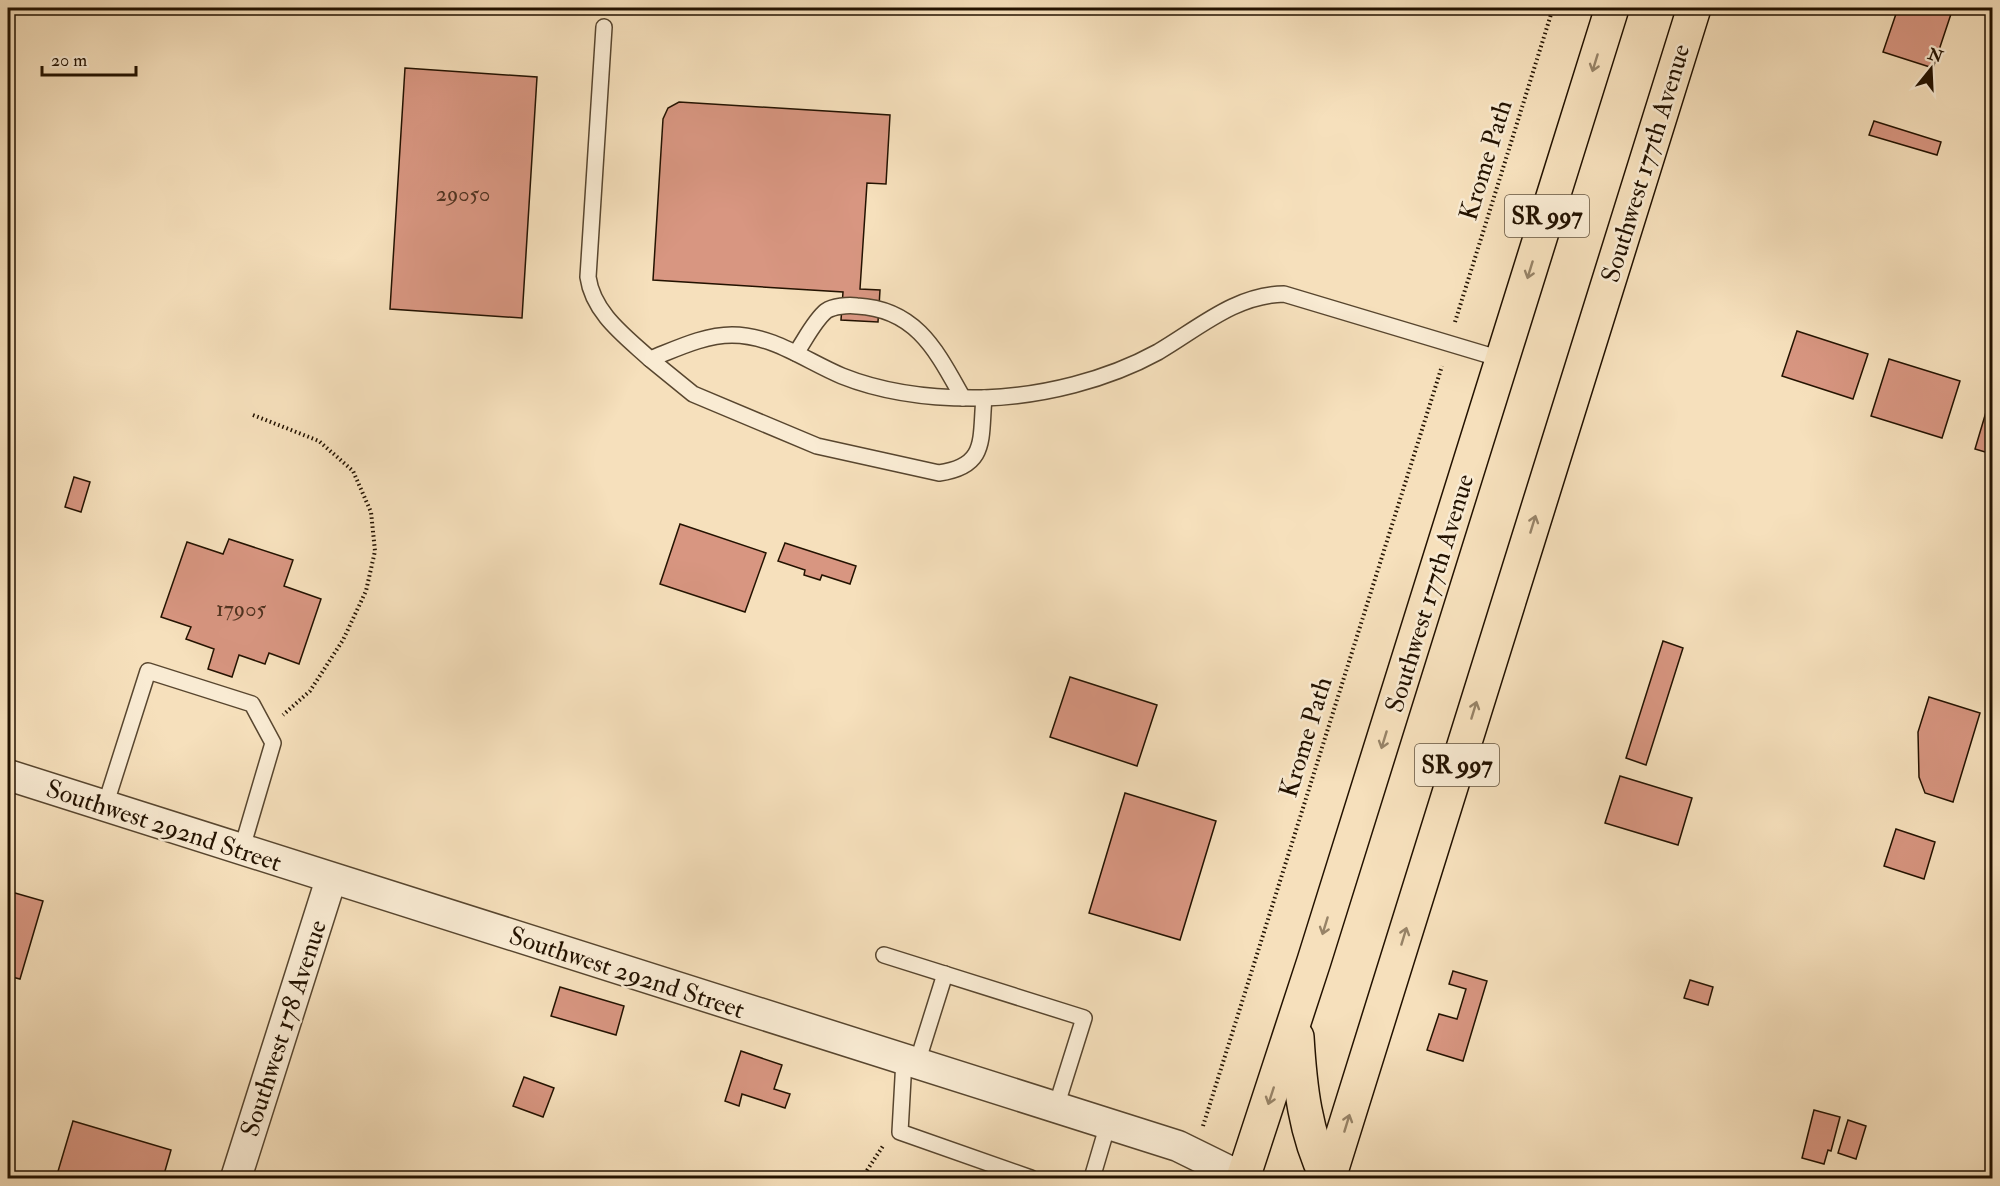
<svg xmlns="http://www.w3.org/2000/svg" width="2000" height="1186" viewBox="0 0 2000 1186" font-family="'IM FELL Double Pica',serif">
<style>
.building{fill:#d89681;stroke:#231200;stroke-width:1.5}
.lines{fill:none;stroke-linecap:round;stroke-linejoin:round}
.service-casing{stroke:#58462f;stroke-width:18}
.minor-casing{stroke:#58462f;stroke-width:33}
.trunk-casing{stroke:#231200;stroke-width:36}
.path{stroke:#231200;stroke-width:4;stroke-dasharray:1.5 3;stroke-linecap:butt}
.service{stroke:#f9ebd3;stroke-width:15}
.minor{stroke:#f9ebd3;stroke-width:30}
.trunk{stroke:#f6e0bc;stroke-width:33}
.oneway{stroke:#978367}
.labels{text-anchor:middle;stroke-width:5;stroke-linejoin:round;paint-order:stroke}
.number-label{font-size:22px;fill:#503320}
.shield{fill:#f9ebd3;stroke:#63533f;stroke-width:1.5}
.shield-label{font-size:24px;font-weight:bold;fill:#231200}
.street-label{font-size:26px;fill:#231200;stroke:#f9ebd3}
</style>
<rect width="100%" height="100%" fill="#f6e0bc"/>
<filter id="stains"><feTurbulence type="fractalNoise" baseFrequency=".00333" numOctaves="4"/><feColorMatrix values="0 0 0 0 .2 0 0 0 0 .09 0 0 0 0 .02 0 0 0 .5 -.17"/></filter>
<radialGradient id="worn" r=".72"><stop offset=".6" stop-color="#630" stop-opacity="0"/><stop offset="1" stop-color="#630" stop-opacity=".3"/></radialGradient>
<!-- building -->
<g class="building">
<polygon points="1898,8 1953,8 1933,68 1883,52"/>
<polygon points="405,68 537,77 522,318 390,309"/>
<polygon points="679,102 890,115 886,184 867,183 860,289 880,290 878,322 841,320 843,292 653,280 663,119 668,108"/>
<polygon points="1874,121 1941,142 1937,155 1869,135"/>
<polygon points="1797,331 1868,354 1853,399 1782,376"/>
<polygon points="1889,359 1960,381 1942,438 1871,416"/>
<polygon points="1989,402 1992,403 1992,454 1975,449"/>
<polygon points="74,477 90,482 81,512 65,507"/>
<polygon points="680,524 766,553 745,612 660,584"/>
<polygon points="229,539 293,560 284,586 321,599 299,664 269,653 265,664 239,655 232,677 208,669 214,649 186,639 191,627 161,617 187,542 223,554"/>
<polygon points="785,543 856,566 850,584 822,575 820,580 804,575 805,570 778,561"/>
<polygon points="1663,641 1683,648 1646,765 1626,758"/>
<polygon points="1070,677 1157,705 1137,766 1050,737"/>
<polygon points="1929,697 1980,713 1953,802 1925,793 1919,777 1918,732"/>
<polygon points="1620,776 1692,798 1678,845 1605,823"/>
<polygon points="1125,793 1216,821 1180,940 1089,913"/>
<polygon points="1896,829 1935,842 1924,879 1884,866"/>
<polygon points="8,891 43,901 20,979 8,976"/>
<polygon points="1453,971 1487,981 1463,1061 1427,1050 1439,1014 1457,1019 1466,989 1449,984"/>
<polygon points="1690,980 1713,987 1708,1005 1684,998"/>
<polygon points="560,987 624,1006 616,1035 551,1016"/>
<polygon points="741,1051 782,1065 774,1089 790,1094 785,1108 742,1094 739,1106 725,1101"/>
<polygon points="524,1077 554,1088 543,1117 513,1106"/>
<polygon points="1814,1110 1840,1117 1831,1151 1828,1150 1824,1164 1802,1158"/>
<polygon points="1848,1120 1866,1126 1856,1159 1838,1153"/>
<polygon points="73,1121 171,1150 163,1178 56,1178"/>
</g>
<g class="lines">
<defs>
<g id="service">
<path d="M604 27 588 277C593 313 625 336 650 359 676 349 704 335 732 335 773 335 806 361 842 376 887 394 936 399 984 398 1043 396 1107 380 1158 352 1199 328 1235 295 1284 294L1501 359"/>
<path d="M796 353C805 340 814 321 826 311 833 306 848 305 857 306 917 309 937 352 963 398"/>
<path d="M650 359 693 394 817 446 939 473C988 466 980 439 984 398"/>
<polyline points="105,806 148,671 252,704 273,743 242,848"/>
<polyline points="884,955 1084,1018 1056,1107"/>
<polyline points="904,1060 900,1132 1031,1178"/>
<polyline points="917,1063 945,974"/>
<polyline points="1092,1178 1108,1124"/>
</g>
<g id="minor">
<polyline points="8,775 1178,1146 1243,1178"/>
<polyline points="236,1178 331,879"/>
</g>
<g id="trunk">
<path d="M1297 1037C1300 1087 1305 1133 1327 1178"/>
<polyline points="1243,1178 1314,961 1612,8"/>
<polyline points="1329,1178 1694,8"/>
</g>
</defs>
<!-- service casing -->
<use href="#service" class="service-casing"/>
<!-- minor casing -->
<use href="#minor" class="minor-casing"/>
<!-- trunk casing -->
<use href="#trunk" class="trunk-casing"/>
<!-- path -->
<g class="path">
<polyline points="1455,322 1553,8"/>
<polyline points="253,415 319,441 353,471 371,512 375,551 366,591 343,640 310,691 283,715"/>
<polyline points="1203,1126 1442,366"/>
<polyline points="862,1178 883,1146"/>
</g>
<!-- service -->
<use href="#service" class="service"/>
<!-- minor -->
<use href="#minor" class="minor"/>
<!-- trunk -->
<use href="#trunk" class="trunk"/>
</g>
<!-- one-way arrows -->
<defs><path id="oneway-shaft" d="M-6 0H5M1.5-3L5.5 0L1.5 3" fill="none" stroke-width="1.6" stroke-linecap="round" stroke-linejoin="round" transform="scale(1.5)"/></defs>
<g class="oneway">
<use href="#oneway-shaft" transform="translate(1595 63) rotate(107)"/>
<use href="#oneway-shaft" transform="translate(1530 270) rotate(107)"/>
<use href="#oneway-shaft" transform="translate(1533 524) rotate(-73)"/>
<use href="#oneway-shaft" transform="translate(1474 710) rotate(-73)"/>
<use href="#oneway-shaft" transform="translate(1384 740) rotate(107)"/>
<use href="#oneway-shaft" transform="translate(1325 926) rotate(107)"/>
<use href="#oneway-shaft" transform="translate(1404 936) rotate(-73)"/>
<use href="#oneway-shaft" transform="translate(1271 1096) rotate(108)"/>
<use href="#oneway-shaft" transform="translate(1347 1123) rotate(-73)"/>
</g>
<g class="labels">
<!-- number labels -->
<g class="number-label">
<text x="463" y="201">29050</text>
<text x="241" y="616">17905</text>
</g>
<!-- shield labels -->
<g class="shield">
<rect x="1505" y="195" width="84" height="42" rx="4.5"/>
<rect x="1415" y="744" width="84" height="42" rx="4.5"/>
</g>
<g class="shield-label">
<text x="1547" y="224">SR 997</text>
<text x="1457" y="773">SR 997</text>
</g>
<!-- street labels -->
<g class="street-label">
<text transform="translate(1485 160) rotate(-73)" y="9">Krome Path</text>
<text transform="translate(1645 163) rotate(-73)" y="9">Southwest 177th Avenue</text>
<text transform="translate(1429 593) rotate(-73)" y="9">Southwest 177th Avenue</text>
<text transform="translate(1305 737) rotate(-73)" y="9">Krome Path</text>
<text transform="translate(164 825) rotate(18)" y="9">Southwest 292nd Street</text>
<text transform="translate(627 972) rotate(18)" y="9">Southwest 292nd Street</text>
<text transform="translate(283 1028) rotate(-72)" y="9">Southwest 178 Avenue</text>
</g>
</g>
<!-- margin -->
<rect width="2000" height="1186" fill="none" stroke="#f6e0bc" stroke-width="30"/>
<rect x="9" y="9" width="1982" height="1168" fill="none" stroke="#231200" stroke-width="3"/>
<rect x="15" y="15" width="1970" height="1156" fill="none" stroke="#231200" stroke-width="1.5"/>
<!-- north arrow -->
<g transform="translate(1931 69) rotate(18)" stroke="#f9ebd3" stroke-width="4.5" paint-order="stroke">
<path d="M0-4.5L10 22L0 15L-10 22Z" fill="#231200"/>
<text y="-9" font-size="16" font-weight="bold" text-anchor="middle" fill="#231200">N</text>
</g>
<!-- scale -->
<path d="M42 66v9h94v-9" fill="none" stroke="#231200" stroke-width="3"/>
<text x="51" y="66" font-size="18" fill="#231200" stroke="#f9ebd3" stroke-width="4.5" paint-order="stroke">20 m</text>
<rect width="100%" height="100%" filter="url(#stains)"/>
<rect width="100%" height="100%" fill="url(#worn)"/>
</svg>
